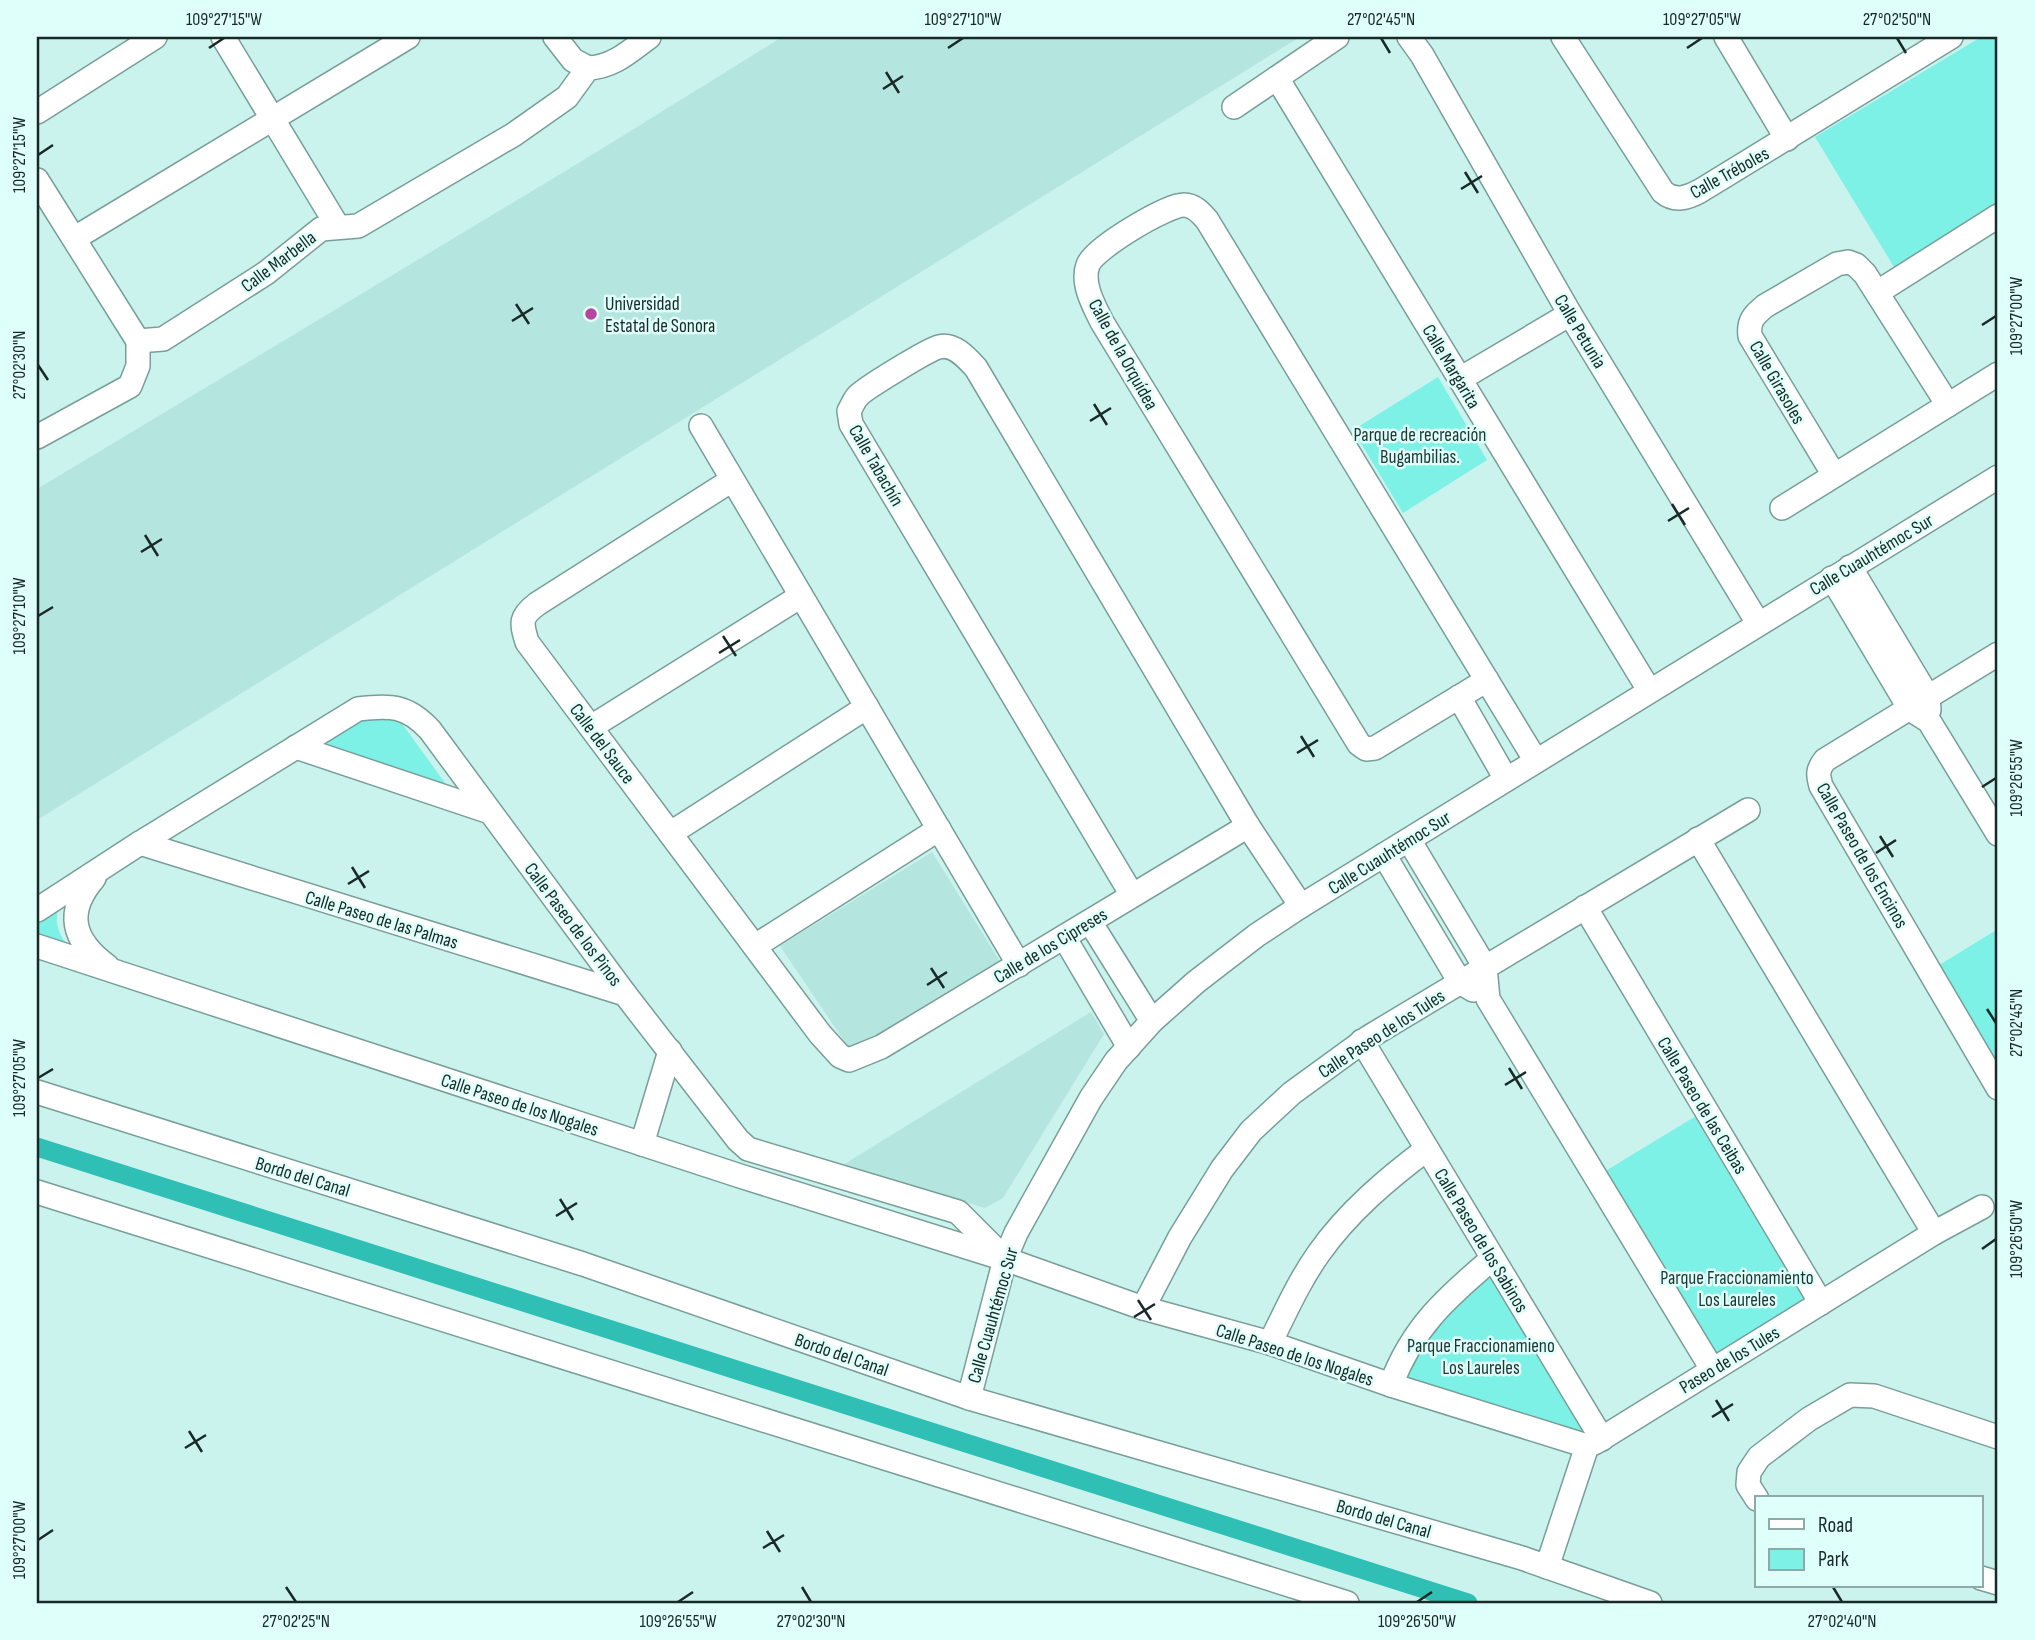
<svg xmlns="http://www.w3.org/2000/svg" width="2035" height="1640" viewBox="0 0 2035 1640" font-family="'Sofia Sans Condensed',sans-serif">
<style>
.built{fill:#b5e5df}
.green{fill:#7df1e5}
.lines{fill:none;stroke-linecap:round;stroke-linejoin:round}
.canal{stroke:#30bfb4;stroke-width:19}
.minor-casing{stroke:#789e9a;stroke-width:26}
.minor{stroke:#fff;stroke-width:23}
.ticks{fill:none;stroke:#192927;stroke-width:2.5}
.poi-dot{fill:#b7449e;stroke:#defffa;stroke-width:2.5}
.labels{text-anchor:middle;stroke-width:5;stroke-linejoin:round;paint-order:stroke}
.street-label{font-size:19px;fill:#192927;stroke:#defffa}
.poi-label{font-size:19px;fill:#192927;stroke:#defffa;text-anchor:start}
.park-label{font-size:19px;fill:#1e3532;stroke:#defffa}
.neatline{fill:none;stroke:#192927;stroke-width:2.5}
.ticks-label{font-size:18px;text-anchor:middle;fill:#192927}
</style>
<rect width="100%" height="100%" fill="#caf3ee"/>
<!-- built -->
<g class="built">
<polygon points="782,37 1300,37 37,820 37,489 582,161"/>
<polygon points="932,852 1001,963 851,1051 780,946"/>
<polygon points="1091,1012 1104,1034 1003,1198 985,1208 843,1165"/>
</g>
<!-- green -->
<g class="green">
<polygon points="1981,37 1998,37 1998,204 1894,267 1815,137"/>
<polygon points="1438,377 1487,460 1403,513 1353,430"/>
<polygon points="381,717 395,720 403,725 448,787 320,744 356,722"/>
<path d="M61 899C55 916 55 927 65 942L37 934V915Z"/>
<polygon points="1998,929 1998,1069 1936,967"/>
<polygon points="1696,1116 1814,1308 1718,1364 1602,1173"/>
<polygon points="1498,1265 1601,1441 1391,1391 1414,1340"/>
</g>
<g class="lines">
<!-- canal -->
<polyline class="canal" points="37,1147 1468,1603"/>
<defs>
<g id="minor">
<polyline points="223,37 338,227"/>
<polyline points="555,37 573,60 588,68"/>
<polyline points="1409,37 1422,55 1570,314 1758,623"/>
<path d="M1563 37 1663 192C1675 202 1687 198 1700 191L1951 37"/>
<polyline points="1726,37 1787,139"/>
<polyline points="1277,78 1649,690"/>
<polyline points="1234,107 1337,37"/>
<polyline points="37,112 155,37"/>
<polyline points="37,180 138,341 138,366 130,386 37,437"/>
<polyline points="75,238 408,37"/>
<polyline points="1878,292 1998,216"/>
<path d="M138 341 163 339 266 273 321 229 358 226 513 135 567 97 588 68C613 67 629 52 649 37"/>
<polyline points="1460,379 1570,314"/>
<polyline points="701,426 1019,965"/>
<path d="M1834 475 1750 336C1748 321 1754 315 1765 306L1837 264 1848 262 1856 265 1865 274 1948 405"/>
<path d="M732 480 537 604C520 617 521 622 527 642L820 1034 840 1056 849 1060 881 1047 1248 826"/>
<polyline points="1782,508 1998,374"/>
<polyline points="1850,567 1928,697 1929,710"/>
<polyline points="1832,578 1910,709 1929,721 1998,834"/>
<path d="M1998 654 1825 760C1817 770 1818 775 1821 786L1998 1088"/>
<path d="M1487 680 1375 748 1366 749 1359 744 1102 322C1094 306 1081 283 1088 265 1094 248 1167 205 1184 205 1194 205 1201 213 1207 220L1536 761"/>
<polyline points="1459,697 1506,779"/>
<polyline points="591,727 801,596"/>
<polyline points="296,747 490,812"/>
<polyline points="671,833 867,707"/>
<polyline points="1698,839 1934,1233"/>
<polyline points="1409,840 1485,967 1488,999 1712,1369"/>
<polyline points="140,843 625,994"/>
<polyline points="1384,855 1460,982 1473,990"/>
<path d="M94 878C65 912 72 940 107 966"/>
<path d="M1132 895 851 424 849 411C852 406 854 400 858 396 864 389 929 349 939 347 954 343 967 358 976 368L1248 826 1301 906"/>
<polyline points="1585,907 1821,1303"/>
<path d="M37 910 140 843 358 709C390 705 407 705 430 730L625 994 738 1140 748 1149 958 1212 1003 1257"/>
<polyline points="1090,922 1152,1021"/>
<polyline points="1064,937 1129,1047"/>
<polyline points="37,946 740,1176 1005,1259 1143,1308 1270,1343 1391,1385 1587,1446"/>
<polyline points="755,946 939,829"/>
<polyline points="1362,1041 1602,1439"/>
<polyline points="37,1092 583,1264 969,1398 1522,1558 1650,1603"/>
<polyline points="642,1144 670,1051"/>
<polyline points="37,1192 1347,1603"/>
<polyline points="1143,1308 1180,1237 1222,1169 1251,1131 1292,1093 1369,1037 1748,810"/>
<path d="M1270 1343C1285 1313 1299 1281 1319 1253 1348 1212 1387 1179 1427 1149"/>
<path d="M1391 1385C1412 1328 1447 1297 1492 1259"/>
<polyline points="969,1398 1005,1259 1016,1233 1091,1098 1116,1061 1152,1021 1196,982 1257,935 1301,906 1998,477"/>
<polyline points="1757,1499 1748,1485 1749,1472 1759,1457 1809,1419 1850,1395 1874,1396 1998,1437"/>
<polyline points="1547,1567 1587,1446 1596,1442 1934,1233 1982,1207"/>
<polyline points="1981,1578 1998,1583"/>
</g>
</defs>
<!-- minor casing -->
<use href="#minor" class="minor-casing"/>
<!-- minor -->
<use href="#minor" class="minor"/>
</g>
<!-- ticks -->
<path class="ticks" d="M1381 38 1390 53M1897 38 1906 53M209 48 224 38M948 48 963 38M1687 48 1702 38M886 72 899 93M883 89 903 76M38 155 53 145M1465 172 1478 193M1461 189 1482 176M516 304 529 324M512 321 533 308M1982 325 1996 316M38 365 48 380M1094 404 1107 425M1090 421 1111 408M1672 504 1685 525M1668 521 1689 508M145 535 158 556M141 552 162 539M38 616 53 607M723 636 736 656M719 653 740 640M1301 736 1314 757M1297 753 1318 740M1982 787 1996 778M1880 836 1893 857M1876 853 1896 840M352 867 365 888M348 884 369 871M931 968 944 988M927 985 947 972M1987 1009 1996 1023M1509 1068 1522 1089M38 1078 53 1069M1505 1085 1526 1072M560 1199 573 1220M556 1216 577 1203M1982 1249 1996 1239M1138 1300 1151 1320M1134 1317 1155 1304M1716 1400 1729 1421M1712 1417 1733 1404M189 1431 202 1452M185 1448 206 1435M767 1531 780 1552M38 1540 53 1530M763 1548 784 1535M286 1587 296 1602M802 1587 811 1602M1833 1587 1842 1602M678 1602 693 1592M1417 1602 1432 1592"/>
<!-- markers -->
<circle class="poi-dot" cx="591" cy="314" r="7"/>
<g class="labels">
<!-- street labels -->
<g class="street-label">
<text transform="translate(1729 172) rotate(-29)" y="7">Calle Tréboles</text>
<text transform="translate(278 261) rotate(-37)" y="7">Calle Marbella</text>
<text transform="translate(1581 331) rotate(59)" y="7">Calle Petunia</text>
<text transform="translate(1124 354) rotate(61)" y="7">Calle de la Orquídea</text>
<text transform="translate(1452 366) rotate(59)" y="7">Calle Margarita</text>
<text transform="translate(1778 382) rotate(60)" y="7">Calle Girasoles</text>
<text transform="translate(877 465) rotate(60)" y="7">Calle Tabachín</text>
<text transform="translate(1871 554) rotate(-31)" y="7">Calle Cuauhtémoc Sur</text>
<text transform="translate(603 743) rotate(53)" y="7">Calle del Sauce</text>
<text transform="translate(1389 852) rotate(-32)" y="7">Calle Cuauhtémoc Sur</text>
<text transform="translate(1863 855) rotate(60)" y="7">Calle Paseo de los Encinos</text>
<text transform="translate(382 919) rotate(17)" y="7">Calle Paseo de las Palmas</text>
<text transform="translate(574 924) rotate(53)" y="7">Calle Paseo de los Pinos</text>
<text transform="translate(1050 945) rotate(-31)" y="7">Calle de los Cipreses</text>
<text transform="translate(1381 1033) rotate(-33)" y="7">Calle Paseo de los Tules</text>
<text transform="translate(520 1104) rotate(18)" y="7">Calle Paseo de los Nogales</text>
<text transform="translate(1703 1105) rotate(59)" y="7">Calle Paseo de las Ceibas</text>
<text transform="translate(303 1176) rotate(17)" y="7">Bordo del Canal</text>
<text transform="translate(1482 1240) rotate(59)" y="7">Calle Paseo de los Sabinos</text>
<text transform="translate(992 1315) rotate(-74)" y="7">Calle Cuauhtémoc Sur</text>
<text transform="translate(842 1354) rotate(19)" y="7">Bordo del Canal</text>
<text transform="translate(1295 1354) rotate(18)" y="7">Calle Paseo de los Nogales</text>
<text transform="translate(1729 1359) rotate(-31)" y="7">Paseo de los Tules</text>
<text transform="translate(1384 1518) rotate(16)" y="7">Bordo del Canal</text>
</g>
<!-- poi labels -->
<g class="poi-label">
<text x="605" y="310">Universidad<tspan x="605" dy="22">Estatal de Sonora</tspan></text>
</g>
<!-- park labels -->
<g class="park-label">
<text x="1420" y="441">Parque de recreación<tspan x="1420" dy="22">Bugambilias.</tspan></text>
<text x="1737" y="1284">Parque Fraccionamiento<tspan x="1737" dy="22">Los Laureles</tspan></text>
<text x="1481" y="1352">Parque Fraccionamieno<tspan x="1481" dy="22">Los Laureles</tspan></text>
</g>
</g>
<!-- border -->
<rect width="2035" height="1640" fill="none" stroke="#defffa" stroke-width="77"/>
<!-- legend -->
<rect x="1755" y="1496" width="228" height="91" fill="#defffa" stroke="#8fa9a6" stroke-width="2"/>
<rect x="1769" y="1519" width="35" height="10" fill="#ffffff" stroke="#8fa9a6" stroke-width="2"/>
<text x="1818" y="1532" font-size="21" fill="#192927">Road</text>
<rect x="1769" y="1549" width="35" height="21" fill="#7df1e5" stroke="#8fa9a6" stroke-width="2"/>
<text x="1818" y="1566" font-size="21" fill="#192927">Park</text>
<rect x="38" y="38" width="1958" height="1564" class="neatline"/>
<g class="ticks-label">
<text x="224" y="25">109°27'15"W</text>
<text x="963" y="25">109°27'10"W</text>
<text x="1381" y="25">27°02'45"N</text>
<text x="1702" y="25">109°27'05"W</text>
<text x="1897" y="25">27°02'50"N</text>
<text transform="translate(19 155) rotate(-90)" y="6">109°27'15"W</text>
<text transform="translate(2016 316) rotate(-90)" y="6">109°27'00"W</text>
<text transform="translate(19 365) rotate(-90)" y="6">27°02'30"N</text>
<text transform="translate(19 616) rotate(-90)" y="6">109°27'10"W</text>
<text transform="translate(2016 778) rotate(-90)" y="6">109°26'55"W</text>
<text transform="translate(2016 1023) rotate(-90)" y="6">27°02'45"N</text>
<text transform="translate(19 1078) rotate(-90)" y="6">109°27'05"W</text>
<text transform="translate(2016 1239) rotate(-90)" y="6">109°26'50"W</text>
<text transform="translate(19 1540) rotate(-90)" y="6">109°27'00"W</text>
<text x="296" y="1627">27°02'25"N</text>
<text x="678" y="1627">109°26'55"W</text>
<text x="811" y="1627">27°02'30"N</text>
<text x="1417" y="1627">109°26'50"W</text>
<text x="1842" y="1627">27°02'40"N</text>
</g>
</svg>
